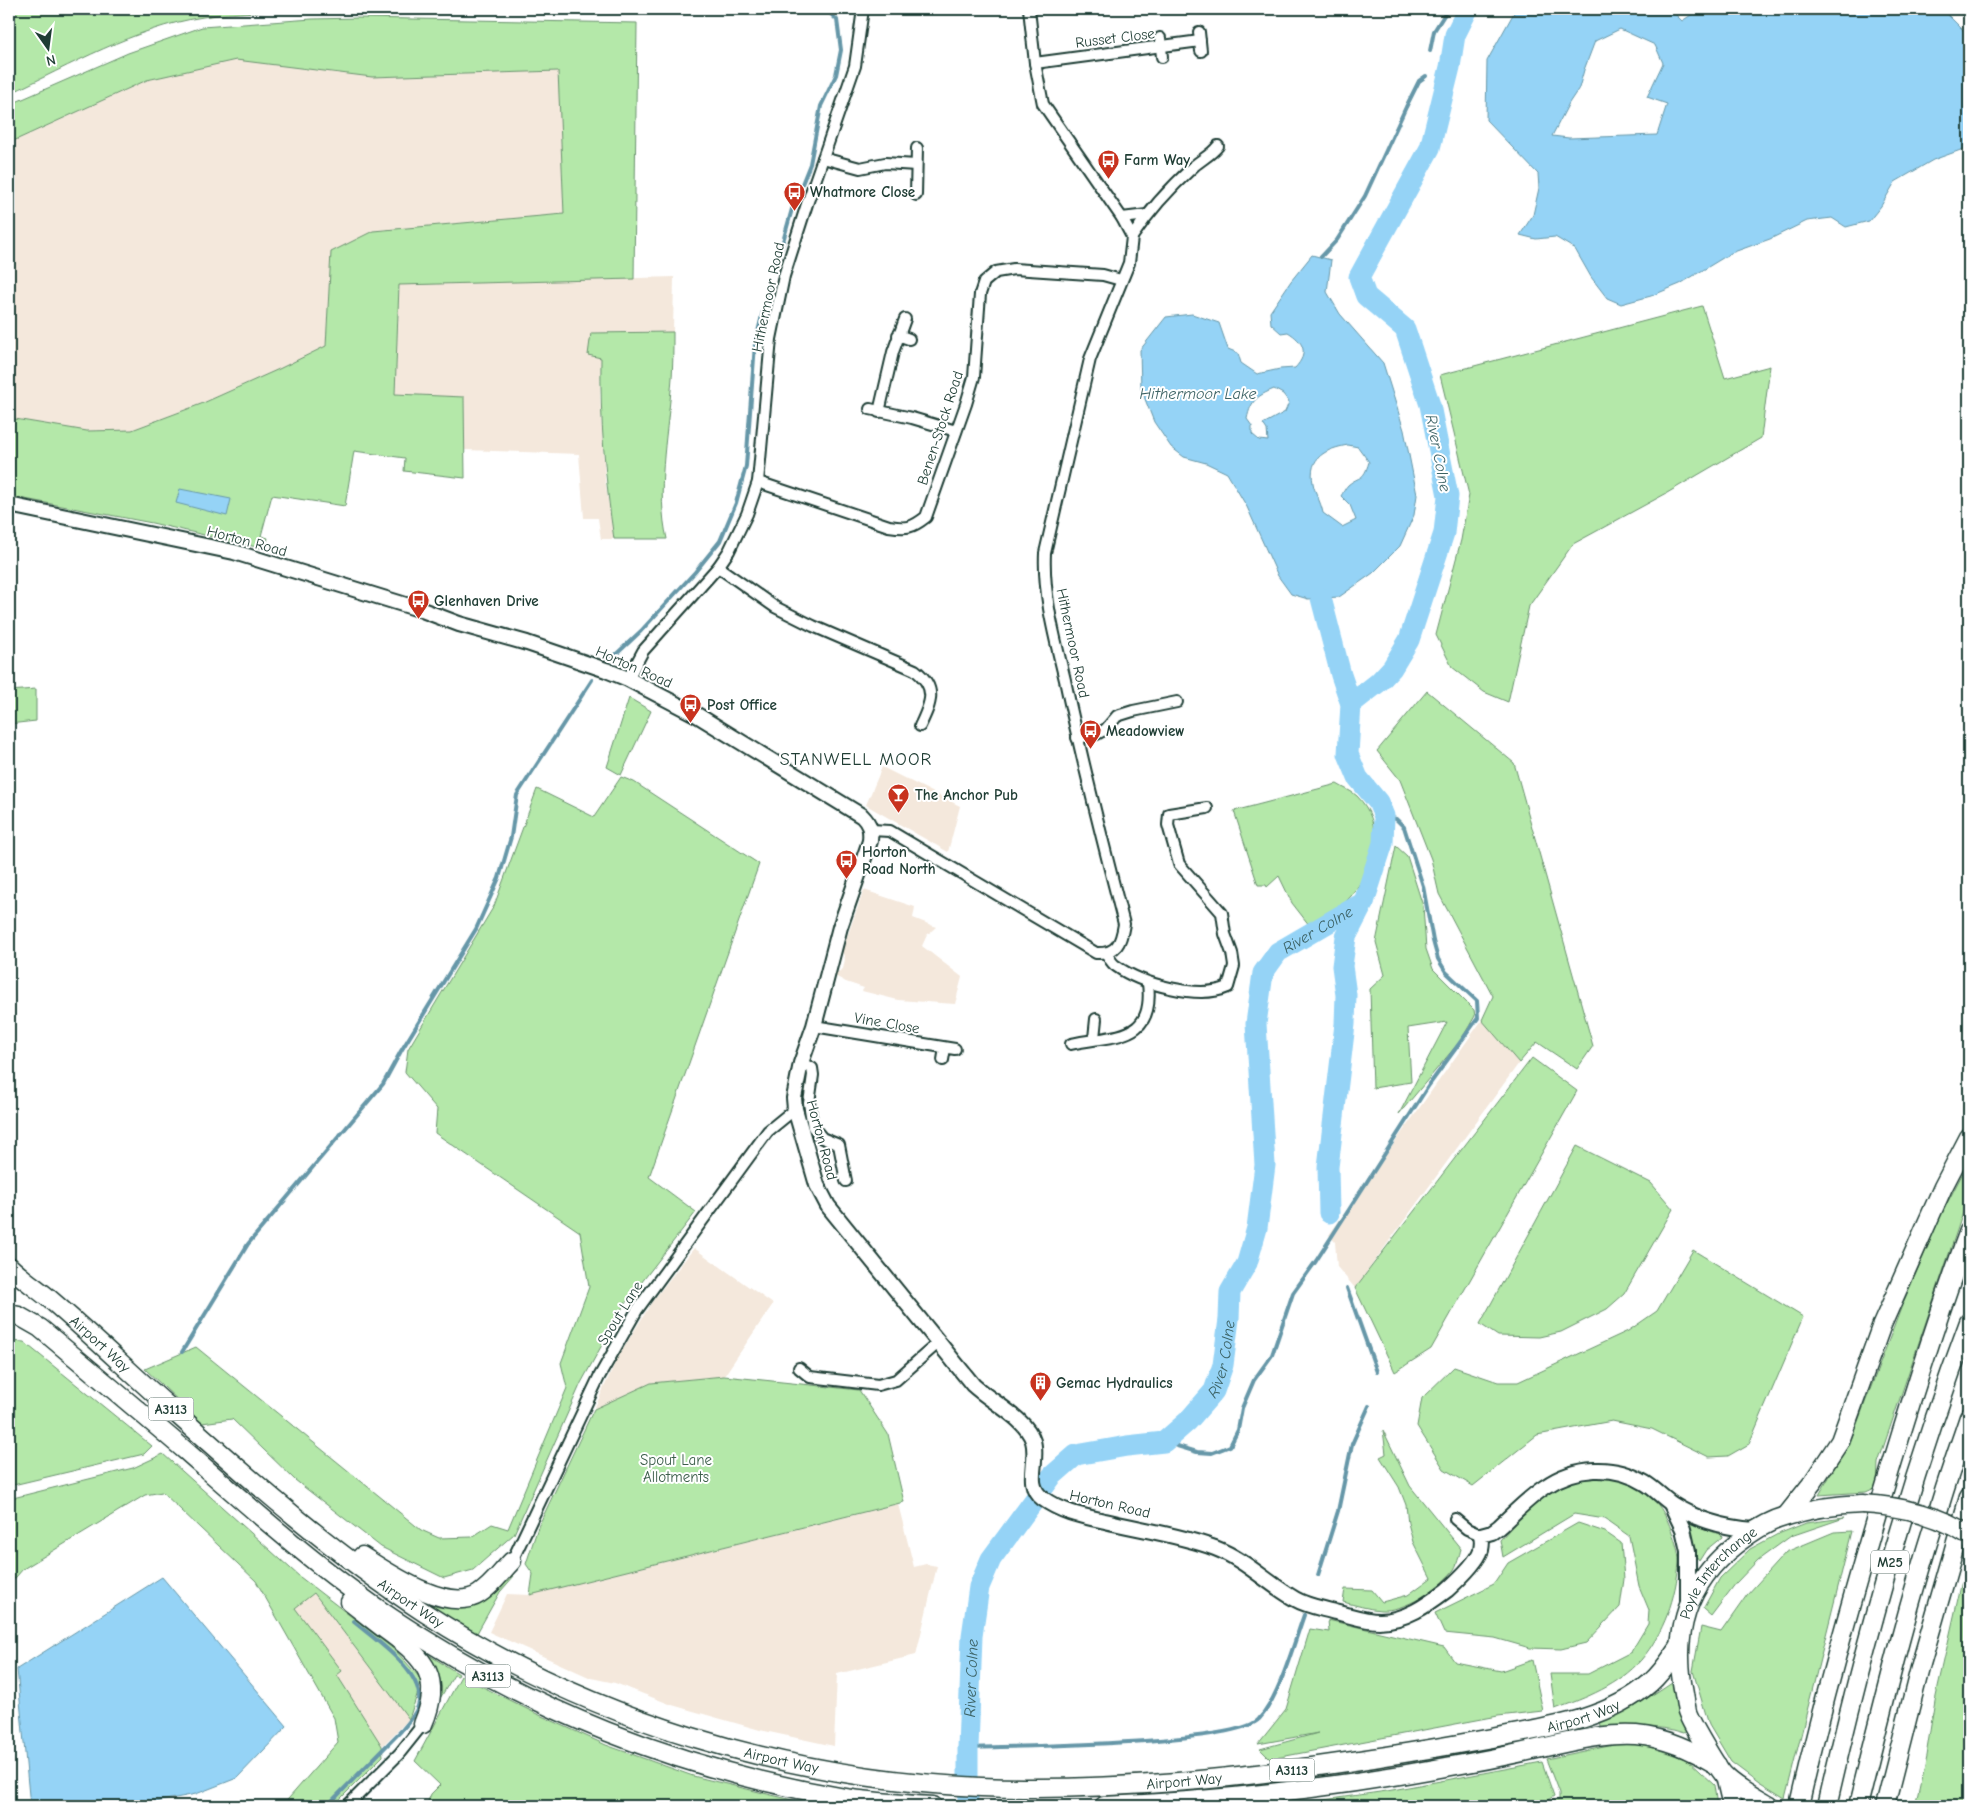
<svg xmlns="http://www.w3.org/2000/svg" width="1978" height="1815" viewBox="0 0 1978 1815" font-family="'Comic Neue',sans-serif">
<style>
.built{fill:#f4e8dc}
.green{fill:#b4e8a9;stroke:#6a926e}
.water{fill:#95d3f6;stroke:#6697a8;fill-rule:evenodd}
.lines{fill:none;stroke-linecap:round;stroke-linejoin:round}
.stream{stroke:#6697a8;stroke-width:4}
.river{stroke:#95d3f6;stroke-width:21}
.street-casing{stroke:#1f3d34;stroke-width:14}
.secondary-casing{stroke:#1f3d34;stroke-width:18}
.highway-casing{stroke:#1f3d34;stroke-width:21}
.street{stroke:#fff;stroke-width:10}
.secondary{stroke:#fff;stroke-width:14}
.highway{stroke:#fff;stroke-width:18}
.highway-bridge-casing{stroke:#1f3d34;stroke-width:21;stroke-linecap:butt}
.highway-bridge{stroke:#fff;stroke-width:18}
.labels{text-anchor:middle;stroke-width:4;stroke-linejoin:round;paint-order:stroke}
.shield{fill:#fff;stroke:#627771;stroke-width:1}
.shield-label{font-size:14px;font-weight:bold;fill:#1f3d34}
.street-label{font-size:15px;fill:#1f3d34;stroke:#fff}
.poi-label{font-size:15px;font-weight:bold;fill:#1f3d34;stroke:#fff;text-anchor:start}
.park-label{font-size:15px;fill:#3d5f4b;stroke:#fff}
.water-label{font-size:16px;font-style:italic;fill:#3c6264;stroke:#fff}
.quarter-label{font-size:18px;letter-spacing:1px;fill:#1f3d34;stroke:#fff}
</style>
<rect width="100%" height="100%" fill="#fff"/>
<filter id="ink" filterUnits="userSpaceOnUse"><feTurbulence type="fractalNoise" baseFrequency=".02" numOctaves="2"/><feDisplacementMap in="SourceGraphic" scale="10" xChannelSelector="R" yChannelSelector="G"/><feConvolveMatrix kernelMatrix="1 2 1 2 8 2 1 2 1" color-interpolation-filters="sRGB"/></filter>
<g filter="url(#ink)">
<!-- built -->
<g class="built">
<polygon points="236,60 372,77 559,71 564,214 373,231 331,252 326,346 279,369 201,404 132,430 87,431 9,418 9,143 147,80"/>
<polygon points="674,277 673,332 591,333 601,358 600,395 605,479 614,539 601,539 598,518 584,518 579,454 465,450 464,397 395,394 399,285"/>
<polygon points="882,767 960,806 948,852 866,805"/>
<polygon points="864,890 915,907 913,918 936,927 927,935 922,946 962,977 955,1004 898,1000 862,991 864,988 846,982 835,976 836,973 843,969 845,959 842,951"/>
<polygon points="1482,1020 1519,1063 1355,1288 1337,1267 1335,1242 1329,1235"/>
<polygon points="694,1248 773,1304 724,1376 651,1383 594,1409 617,1359 652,1302"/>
<polygon points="898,1504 914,1567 926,1564 937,1566 916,1655 837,1674 834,1746 760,1730 672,1705 615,1683 591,1678 489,1632 507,1594 530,1595"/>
<polygon points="314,1593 409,1719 382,1746 337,1675 342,1671 294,1608"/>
</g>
<!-- green -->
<g class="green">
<path d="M9 9H301C269 12 235 12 203 17 134 28 71 65 9 94Z"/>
<polygon points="371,9 436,9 385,12"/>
<polygon points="357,18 637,23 634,279 399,285 395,394 464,397 465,478 404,471 405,458 354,451 345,506 272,495 261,536 268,538 265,549 152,523 9,496 9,418 87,431 132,430 201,404 279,369 326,346 331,252 373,231 564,214 558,71 372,77 236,60 147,80 9,143 9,105 128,53 202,27 312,19"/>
<polygon points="1702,306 1725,378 1770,366 1761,438 1667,493 1573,544 1529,606 1508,702 1484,692 1452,667 1436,635 1461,540 1469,495 1440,375"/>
<path d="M673 332C673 351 673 371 671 390 667 437 656 492 667 539H614C605 479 600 419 601 358L588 355 591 333Z"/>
<polygon points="36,689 36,721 9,724 9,691"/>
<polygon points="1427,691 1514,763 1593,1046 1577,1069 1537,1042 1519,1063 1482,1020 1493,996 1439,894 1431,859 1400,780 1377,751"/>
<polygon points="629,698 651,711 621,775 607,767"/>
<polygon points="621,777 634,782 759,864 649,1177 696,1212 624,1305 581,1383 514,1534 473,1570 444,1578 381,1547 295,1480 232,1419 202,1423 145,1369 196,1347 421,1530 439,1538 472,1537 492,1524 508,1529 567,1388 561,1363 589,1287 580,1232 435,1133 437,1109 405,1072 408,1049 494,906 537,789 594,817"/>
<path d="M1337 784C1343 788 1352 791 1357 796 1385 824 1375 861 1355 891 1346 904 1326 919 1313 930L1292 903 1279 876 1267 887 1266 885H1258L1234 811Z"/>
<polygon points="1396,846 1407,856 1423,906 1426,949 1433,969 1474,1010 1475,1016 1461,1040 1399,1114 1447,1022 1408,1028 1411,1082 1373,1088 1370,989 1385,975 1376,942"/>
<polygon points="1532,1058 1577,1091 1431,1349 1395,1372 1355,1288"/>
<polygon points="1577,1146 1651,1183 1673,1209 1624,1294 1607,1309 1561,1332 1539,1337 1498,1336 1480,1324"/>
<polygon points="1969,1161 1969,1195 1878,1463 1877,1487 1866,1492 1819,1495 1852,1437 1903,1303 1942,1213"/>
<polygon points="1693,1250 1803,1317 1749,1444 1728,1456 1709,1457 1652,1429 1612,1421 1537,1435 1473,1486 1444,1469 1417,1426 1422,1398 1454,1367 1498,1382 1518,1382 1628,1331 1657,1311"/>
<polygon points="9,1341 24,1342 152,1446 144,1454 9,1486"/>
<polygon points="724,1376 859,1390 888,1434 904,1502 530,1595 533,1574 526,1564 538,1527 594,1409 651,1383"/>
<path d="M1383 1430 1410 1486 1461 1549C1459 1556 1457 1566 1453 1571 1438 1589 1405 1612 1380 1610 1368 1609 1355 1605 1343 1602L1345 1589 1372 1590 1382 1602 1408 1595 1431 1578 1413 1542 1408 1523 1406 1505 1399 1487 1380 1457 1386 1454Z"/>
<polygon points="163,1454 300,1577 396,1651 422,1680 409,1719 314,1593 295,1608 342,1671 337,1675 382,1746 383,1756 333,1806 282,1806 338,1742 334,1718 256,1581 162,1492 145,1495 23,1569 9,1585 9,1499 133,1468"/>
<path d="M1599 1476C1636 1479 1660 1496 1672 1532 1675 1541 1679 1552 1679 1562 1676 1597 1664 1633 1641 1660 1619 1685 1586 1698 1555 1709L1550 1674H1588L1631 1652 1648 1624 1649 1610 1639 1586 1629 1536 1605 1519 1574 1514 1503 1557 1500 1540C1533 1504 1547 1482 1599 1476Z"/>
<path d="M1684 1517C1695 1525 1707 1531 1721 1534L1722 1537 1706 1550 1699 1561 1696 1557C1694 1538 1688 1533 1684 1517Z"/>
<polygon points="1844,1518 1791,1536 1758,1560 1736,1583 1711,1616 1703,1609 1720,1578 1750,1549 1778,1534 1806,1523"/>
<polygon points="1578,1523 1605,1532 1621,1543 1624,1579 1620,1607 1586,1643 1561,1649 1530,1648 1495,1638 1444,1633 1435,1613 1494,1584 1508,1563"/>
<polygon points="1852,1531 1785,1799 1759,1783 1731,1762 1709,1725 1693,1671 1701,1627 1721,1632 1747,1595 1786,1552 1834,1532"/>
<polygon points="1969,1570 1969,1804 1965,1806 1915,1806 1926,1756 1935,1700 1962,1581"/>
<polygon points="511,1573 514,1576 500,1592 477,1633 473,1634 424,1606 424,1602 438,1607 454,1607"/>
<polygon points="1328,1620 1444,1647 1455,1662 1501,1671 1532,1660 1543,1711 1498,1716 1270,1759 1260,1749 1318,1733 1258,1744 1286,1709 1310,1629 1329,1632"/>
<polygon points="410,1643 459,1674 458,1676 454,1675 432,1712"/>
<polygon points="461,1676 535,1713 606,1745 693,1776 817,1806 426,1806 431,1794 440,1785 415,1761"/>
<path d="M1672 1682 1677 1708 1687 1731 1684 1733C1657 1724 1630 1727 1602 1729L1600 1722 1634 1707Z"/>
<polygon points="1633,1741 1686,1759 1714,1785 1717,1806 1281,1806 1387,1791 1542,1762 1554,1796 1546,1801 1559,1800 1559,1793 1546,1759"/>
</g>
<!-- water -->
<g class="water">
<path d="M1516 9H1670L1682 21 1700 9H1942L1963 30 1969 42V147L1933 160 1895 182 1881 206 1869 221 1846 227 1832 218 1807 221 1770 239 1731 253 1680 284 1651 296 1621 304 1607 298 1591 277 1575 249 1555 237 1536 239 1520 235 1533 215 1539 188 1538 174 1486 120 1487 61ZM1620 29 1655 45 1663 63 1647 97 1667 104 1657 135 1569 138 1552 136 1569 103 1579 88 1584 70 1595 41Z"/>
<path d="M1312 255 1331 260 1327 292 1340 314 1383 363 1404 430 1417 495 1414 515 1400 546 1373 573 1339 597 1308 599 1291 594 1278 576 1247 507 1227 473 1206 463 1184 457 1171 447 1154 422 1141 389 1140 350 1166 317 1192 314 1219 323 1228 349 1238 353 1241 363 1257 374 1280 369 1295 368C1309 353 1304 342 1288 332L1281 333 1271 324 1270 312 1291 281ZM1274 389 1283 394 1289 402 1285 412 1263 424 1267 430 1268 441 1259 440 1252 434V426L1247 419C1251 400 1257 396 1274 389ZM1348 445 1358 447 1369 462C1363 482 1360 475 1348 485 1345 488 1343 493 1341 496L1350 505 1356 520 1342 527 1323 513C1321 502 1314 491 1313 483 1308 457 1326 449 1348 445Z"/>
<polygon points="180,489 231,499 227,516 176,503"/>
<polygon points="162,1577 287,1726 237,1778 196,1794 135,1806 30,1806 17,1669"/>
</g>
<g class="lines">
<!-- stream -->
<g class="stream">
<polyline points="1430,51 1434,31 1448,9"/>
<polyline points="1321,257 1337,240 1365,196 1406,107 1419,81 1426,76"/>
<polyline points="777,263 792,209 810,164 821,106 836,75 841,50 837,20 829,12"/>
<polyline points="610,660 641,631 695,572 720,541 736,503 746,466 755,344 769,287"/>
<polyline points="1347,1288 1377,1372"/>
<polyline points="182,1352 248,1244 383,1084 401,1051 476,929 499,878 511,837 517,795 592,680"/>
<polyline points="1164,1442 1197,1452 1212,1453 1230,1446 1238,1430 1242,1408 1254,1380 1272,1355 1293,1293 1316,1261 1429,1085 1478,1018 1477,1001 1446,972 1438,959 1433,941 1423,886 1404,827 1396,819 1384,816"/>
<polyline points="1318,1575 1338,1511 1352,1444 1369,1406"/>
<path d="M968 1748C1013 1746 1236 1745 1259 1719 1279 1698 1294 1643 1304 1615"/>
<path d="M327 1806 401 1731C408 1723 415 1716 418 1706 428 1674 374 1639 353 1621"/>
</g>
<!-- river -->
<g class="river">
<polyline points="1321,598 1341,675 1351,704 1348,754 1358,778 1378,802 1384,816 1383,843 1364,902 1346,937 1342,966 1346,995 1345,1024 1328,1167 1329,1213"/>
<polyline points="1351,704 1379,682 1392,668 1409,640 1444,533 1448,496 1430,405 1405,329 1366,296 1359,277 1430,148 1450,67 1455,35 1468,9"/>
<path id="s1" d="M968 1806V1748L972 1636 979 1587 991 1559 1052 1476 1076 1455 1127 1446 1164 1442 1188 1421 1214 1391 1223 1365 1229 1319 1230 1292 1247 1263 1257 1228 1265 1165 1256 1024 1263 973 1278 952 1364 902"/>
</g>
<defs>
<g id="street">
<polyline points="1199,32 1201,51"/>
<polyline points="1160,38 1162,57"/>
<polyline points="1035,63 1200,41"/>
<polyline points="823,158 860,168 885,163 916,165"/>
<polyline points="916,195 917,148"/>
<polyline points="1122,218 1147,215"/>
<path d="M1132 237C1149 211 1171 187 1194 166 1202 159 1211 155 1218 146"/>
<polyline points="898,335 909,339"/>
<polyline points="870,409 912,418 956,431"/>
<polyline points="879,412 893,352 905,319"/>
<path d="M758 482 889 526C907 529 912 528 926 517L966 404 974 377 980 294 984 282 996 272 1014 269 1103 275 1121 280"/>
<path d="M718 567 775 607 813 626 915 670C938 688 931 703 920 726"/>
<polyline points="628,679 643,651 718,567 729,551 747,514 758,482 771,339 784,276 807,204 855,66 863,9"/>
<polyline points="1077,738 1097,734 1106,729 1117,716 1133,711 1177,702"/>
<path d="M871 830 890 831 1096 953C1117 954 1121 943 1124 924 1103 843 1082 762 1065 680 1055 638 1043 596 1045 553L1090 359 1129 263 1132 237 1122 218 1043 104 1035 63 1029 9"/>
<path d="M1106 953C1109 957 1111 963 1116 966 1141 984 1199 1000 1228 987L1234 966 1232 953 1225 934 1222 913 1179 864 1168 825 1169 814 1207 808"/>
<polyline points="814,1026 955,1049"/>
<polyline points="1094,1038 1096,1019"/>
<path d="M1071 1044C1114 1034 1155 1043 1148 983"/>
<polyline points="943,1060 945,1048"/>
<polyline points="801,1063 812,1068 813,1075 809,1103 813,1127 822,1138 839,1145 846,1181"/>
<polyline points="799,1368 810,1377 878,1385 896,1380 938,1343"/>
<polyline points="1455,1519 1467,1529 1481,1535"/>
<polyline points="512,1561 599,1377 637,1310 768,1131 795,1109"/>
<polyline points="347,1806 399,1754 423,1724"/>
</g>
<g id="secondary">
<path d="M9 505 234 552 422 610 459 624 527 643 606 670 628 679 697 715 862 816C870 824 871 830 870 841L840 927 814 1026 801 1063 794 1098 795 1109 817 1185 828 1206 973 1385C991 1402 1026 1418 1033 1441 1039 1461 1024 1484 1042 1498 1061 1512 1082 1516 1105 1521 1142 1530 1180 1535 1215 1548 1246 1560 1267 1583 1295 1599 1307 1606 1321 1608 1335 1612 1349 1615 1365 1621 1379 1621 1405 1621 1427 1605 1447 1590 1457 1581 1477 1562 1481 1550 1482 1545 1482 1539 1481 1535L1492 1532 1499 1527C1514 1513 1528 1498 1545 1487 1575 1466 1614 1464 1645 1483 1655 1489 1663 1498 1672 1504 1697 1520 1726 1528 1755 1530"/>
<polyline points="1671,1504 1683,1529 1688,1551 1688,1605"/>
</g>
<g id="highway">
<path id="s2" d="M9 1266C22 1279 38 1289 52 1301 95 1338 135 1377 177 1414 256 1485 336 1555 425 1613 589 1719 786 1779 981 1787 1112 1792 1244 1778 1373 1758 1413 1752 1453 1745 1492 1738 1545 1728 1608 1720 1650 1683 1662 1673 1670 1660 1679 1647"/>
<path d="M9 1314 19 1316 40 1328C89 1369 138 1410 187 1452 253 1510 320 1570 393 1619 528 1709 680 1770 840 1797 871 1802 902 1804 933 1806"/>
<polyline points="1786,1516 1813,1482 1840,1441 1881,1327 1943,1187 1969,1137"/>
<path d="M362 1556C389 1573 448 1614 479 1594 493 1585 501 1572 512 1561"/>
<path d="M350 1602C363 1612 376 1623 390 1633 425 1659 443 1678 423 1724"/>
<polyline points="1725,1776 1732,1806"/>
<path d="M1104 1806C1219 1801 1333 1788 1446 1767 1481 1761 1516 1754 1550 1746 1579 1740 1607 1733 1636 1735 1667 1738 1691 1750 1717 1765"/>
<path id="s3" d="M1770 1806C1755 1797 1739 1789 1726 1777 1718 1770 1691 1723 1687 1712 1686 1706 1685 1700 1684 1694 1672 1634 1686 1584 1735 1545 1750 1533 1768 1521 1787 1516 1812 1508 1836 1505 1862 1504"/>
<path d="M1799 1806C1822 1703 1851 1601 1881 1500 1908 1410 1936 1319 1969 1231"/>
<path d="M1827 1806C1864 1643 1910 1479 1969 1322"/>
<path d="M1858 1806C1883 1706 1907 1606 1939 1508 1948 1477 1959 1447 1969 1417"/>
<polyline points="1885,1806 1921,1664 1969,1497"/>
</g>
</defs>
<!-- street casing -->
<use href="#street" class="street-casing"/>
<!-- secondary casing -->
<use href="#secondary" class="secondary-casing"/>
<!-- highway casing -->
<use href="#highway" class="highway-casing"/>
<!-- street -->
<use href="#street" class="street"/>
<!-- secondary -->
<use href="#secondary" class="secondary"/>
<!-- highway -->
<use href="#highway" class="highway"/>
<defs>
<path id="highway-bridge" d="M1862 1504C1900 1506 1937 1514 1969 1535"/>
</defs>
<!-- highway-bridge casing -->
<use href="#highway-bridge" class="highway-bridge-casing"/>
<!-- highway-bridge -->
<use href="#highway-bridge" class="highway-bridge"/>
</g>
</g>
<!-- icons -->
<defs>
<symbol id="bus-pin" viewBox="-11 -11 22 30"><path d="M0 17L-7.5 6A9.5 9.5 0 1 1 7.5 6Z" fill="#c8321e" stroke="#fff"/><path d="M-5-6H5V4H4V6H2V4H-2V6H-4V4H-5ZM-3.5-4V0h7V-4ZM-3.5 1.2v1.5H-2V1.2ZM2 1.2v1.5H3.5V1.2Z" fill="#fff"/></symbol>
<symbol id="bar-pin" viewBox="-11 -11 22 30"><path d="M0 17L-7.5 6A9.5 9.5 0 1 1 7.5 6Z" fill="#c8321e" stroke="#fff"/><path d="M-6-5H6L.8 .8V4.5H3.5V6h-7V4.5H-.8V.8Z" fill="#fff"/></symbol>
<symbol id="building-pin" viewBox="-11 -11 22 30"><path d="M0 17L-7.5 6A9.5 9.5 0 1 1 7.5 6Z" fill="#c8321e" stroke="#fff"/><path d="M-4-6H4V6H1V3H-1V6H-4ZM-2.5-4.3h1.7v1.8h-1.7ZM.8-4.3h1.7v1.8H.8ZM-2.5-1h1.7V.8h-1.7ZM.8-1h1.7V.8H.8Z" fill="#fff"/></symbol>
</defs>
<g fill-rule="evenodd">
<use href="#bus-pin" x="1096" y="148" width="25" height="34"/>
<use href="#bus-pin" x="782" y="180" width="25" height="34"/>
<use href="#bus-pin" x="406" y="588" width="25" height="34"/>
<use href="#bus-pin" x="678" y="692" width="25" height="34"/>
<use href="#bus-pin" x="1078" y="718" width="25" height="34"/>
<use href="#bar-pin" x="886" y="782" width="25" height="34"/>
<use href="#bus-pin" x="834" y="848" width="25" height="34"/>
<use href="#building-pin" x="1028" y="1370" width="25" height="34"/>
</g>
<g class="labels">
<!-- shield labels -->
<g class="shield">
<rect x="148.5" y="1397.5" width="45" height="23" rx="4"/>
<rect x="1871" y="1550.5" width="38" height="23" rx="4"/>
<rect x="465.5" y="1664.5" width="45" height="23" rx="4"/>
<rect x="1269.5" y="1758.5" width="45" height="23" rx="4"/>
</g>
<g class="shield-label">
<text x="171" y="1414">A3113</text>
<text x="1890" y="1567">M25</text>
<text x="488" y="1681">A3113</text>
<text x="1292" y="1775">A3113</text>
</g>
<!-- street labels -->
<g class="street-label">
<text transform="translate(1115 38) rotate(-7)" y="5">Russet Close</text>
<text transform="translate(768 297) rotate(-78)" y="5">Hithermoor Road</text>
<text transform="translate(940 428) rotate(-72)" y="5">Benen-Stock Road</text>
<text transform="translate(247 541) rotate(15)" y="5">Horton Road</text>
<text transform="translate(1073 643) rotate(78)" y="5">Hithermoor Road</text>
<text transform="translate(634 667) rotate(24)" y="5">Horton Road</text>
<text transform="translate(887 1023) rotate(10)" y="5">Vine Close</text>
<text transform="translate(822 1140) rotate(75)" y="5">Horton Road</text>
<text transform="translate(620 1313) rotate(-58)" y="5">Spout Lane</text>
<text dy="5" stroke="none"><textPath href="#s2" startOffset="120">Airport Way</textPath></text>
<text transform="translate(1110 1504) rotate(13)" y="5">Horton Road</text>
<text dy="5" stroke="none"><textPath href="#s3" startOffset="281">Poyle Interchange</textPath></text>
<text dy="5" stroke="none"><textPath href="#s2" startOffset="525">Airport Way</textPath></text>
<text dy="5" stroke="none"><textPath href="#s2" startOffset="1740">Airport Way</textPath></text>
<text dy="5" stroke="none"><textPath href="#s2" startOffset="930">Airport Way</textPath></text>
<text dy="5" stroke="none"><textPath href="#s2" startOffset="1335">Airport Way</textPath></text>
</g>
<!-- poi labels -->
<g class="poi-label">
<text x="1124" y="165">Farm Way</text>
<text x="810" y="197">Whatmore Close</text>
<text x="434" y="606">Glenhaven Drive</text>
<text x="707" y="710">Post Office</text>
<text x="1106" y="736">Meadowview</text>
<text x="915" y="800">The Anchor Pub</text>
<text x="862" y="857">Horton<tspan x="862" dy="17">Road North</tspan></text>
<text x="1056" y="1388">Gemac Hydraulics</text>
</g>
<!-- park labels -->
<g class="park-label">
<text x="676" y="1465">Spout Lane<tspan x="676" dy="17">Allotments</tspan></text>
</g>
<!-- water labels -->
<g class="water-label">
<text x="1198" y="399">Hithermoor Lake</text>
<text transform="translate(1439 453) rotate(79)" y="6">River Colne</text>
<text dy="6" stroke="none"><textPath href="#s1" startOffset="1044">River Colne</textPath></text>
<text dy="6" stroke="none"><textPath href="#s1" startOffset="579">River Colne</textPath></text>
<text dy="6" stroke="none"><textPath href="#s1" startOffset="128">River Colne</textPath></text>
</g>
<!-- quarter labels -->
<g class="quarter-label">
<text x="856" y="765">STANWELL MOOR</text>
</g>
</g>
<!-- margin -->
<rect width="1978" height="1815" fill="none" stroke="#fff" stroke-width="30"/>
<rect x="15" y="15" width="1948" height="1785" fill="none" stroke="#1f3d34" stroke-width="2" filter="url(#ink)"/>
<!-- north arrow -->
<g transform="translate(48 48) rotate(166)" stroke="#ffffff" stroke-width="4" paint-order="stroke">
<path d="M0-4L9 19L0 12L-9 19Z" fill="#1f3d34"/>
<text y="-8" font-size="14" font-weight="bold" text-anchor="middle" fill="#1f3d34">N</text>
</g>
</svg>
